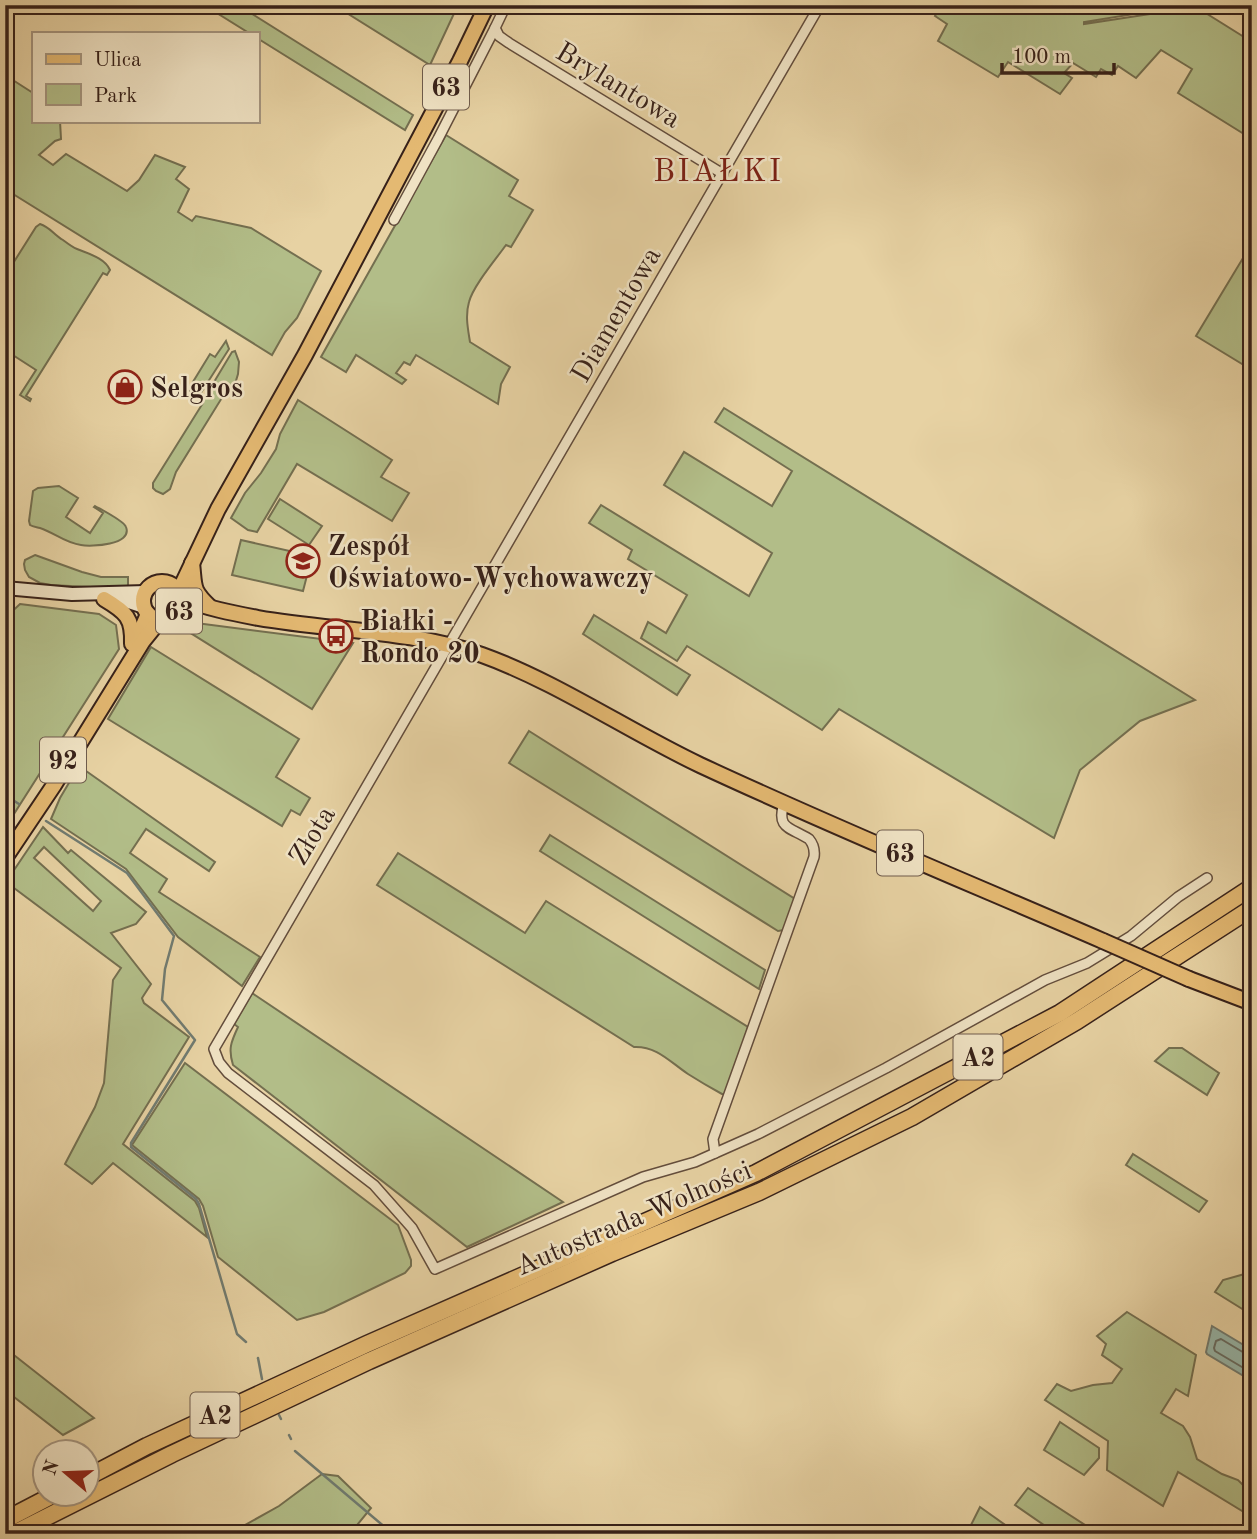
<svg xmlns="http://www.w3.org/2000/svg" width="1257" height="1539" viewBox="0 0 1257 1539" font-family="'Old Standard TT',serif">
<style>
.green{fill:#b2bd88;stroke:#746f50;stroke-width:2;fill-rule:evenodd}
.water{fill:#97b7aa;stroke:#717b70;stroke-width:2}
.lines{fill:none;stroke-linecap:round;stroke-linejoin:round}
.shore{stroke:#676c62;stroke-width:2}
.stream{stroke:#717b70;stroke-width:2.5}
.minor-casing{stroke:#634d3c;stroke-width:12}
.secondary-casing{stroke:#372119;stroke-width:16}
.primary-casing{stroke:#372119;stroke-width:18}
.motorway-casing{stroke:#372119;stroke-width:19}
.minor{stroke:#efe2c3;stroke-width:9}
.secondary{stroke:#efe2c3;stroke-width:12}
.primary{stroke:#e4b972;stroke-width:14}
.motorway{stroke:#e4b972;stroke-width:16}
.primary-bridge-casing{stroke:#372119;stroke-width:18;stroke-linecap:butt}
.primary-bridge{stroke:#e4b972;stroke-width:14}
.labels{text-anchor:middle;stroke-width:5;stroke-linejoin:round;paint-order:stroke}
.shield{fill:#efe2c3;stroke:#6e5b4c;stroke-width:2}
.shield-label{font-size:26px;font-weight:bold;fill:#372119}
.street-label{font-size:28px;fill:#372119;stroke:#efe2c3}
.poi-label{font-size:28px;font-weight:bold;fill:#372119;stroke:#efe2c3;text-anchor:start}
.quarter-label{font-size:32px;letter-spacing:2px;fill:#7a1f14;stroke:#efe2c3}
</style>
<rect width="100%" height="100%" fill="#e7d2a3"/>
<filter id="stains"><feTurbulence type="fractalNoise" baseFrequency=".00286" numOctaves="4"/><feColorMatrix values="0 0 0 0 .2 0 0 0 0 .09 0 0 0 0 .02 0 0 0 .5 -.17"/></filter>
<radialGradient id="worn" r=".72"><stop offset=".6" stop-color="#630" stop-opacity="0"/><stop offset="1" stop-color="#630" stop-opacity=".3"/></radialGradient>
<!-- green -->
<g class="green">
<polygon points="204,5 238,5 413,115 405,130 257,38 257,33 249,33"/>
<polygon points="334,5 458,5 430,65"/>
<polygon points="941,5 1101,5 1106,8 1134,5 1190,5 1084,22 1084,24 1196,7 1252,42 1252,139 1178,93 1192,69 1161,50 1136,78 1118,66 1112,75 1101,69 1096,77 1073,63 1064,73 1072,78 1060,94 1008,62 998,77 938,41 947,24 935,16"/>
<polygon points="5,75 33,93 33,121 60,121 61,139 55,141 39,155 53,165 66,154 127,191 139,180 155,155 185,167 176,179 189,189 178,212 192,221 196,216 251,228 321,271 297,318 285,332 272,355 5,189"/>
<path d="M446 135 518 180 509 196 533 210 511 247 506 245C496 259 473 286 469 302 465 316 468 329 470 342L510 367 501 384 498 404 416 355 410 365 404 362 396 373 406 380 402 384 356 355 346 372 321 357Z"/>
<path d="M40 224C50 227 54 235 63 240 67 243 72 247 77 249 89 254 105 258 110 270L107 275 103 273 26 396 31 399 30 401 20 395 36 370 5 350V276L36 227Z"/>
<polygon points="1243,258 1252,263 1252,370 1196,336"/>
<polygon points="226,341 229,349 197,399 193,397 194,394 188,390 210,354 215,357"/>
<polygon points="235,351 239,362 238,374 235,384 223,396 176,472 170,489 163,494 156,491 153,488 153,483 203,403 202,402 232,352"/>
<polygon points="298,400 392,460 381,477 409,493 392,521 297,464 257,532 248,530 231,518 245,493 261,473 276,449 280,434"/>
<polygon points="724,408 1195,700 1140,721 1080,770 1054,838 839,709 822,730 687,646 677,661 641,638 648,622 666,633 687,595 628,559 632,550 589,523 601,505 749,596 772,553 664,485 684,452 772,506 792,471 715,422"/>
<path d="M59 486 78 498 66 517 90 533 103 513 94 507 95 506C102 510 124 521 126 527 133 545 91 547 81 545 65 543 55 533 40 528 37 527 33 527 30 525L29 521 33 491 38 488Z"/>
<polygon points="280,499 322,526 309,545 268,519"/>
<polygon points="241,540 312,556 303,591 232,575"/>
<polygon points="35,555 82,572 101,577 128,577 128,589 51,585 40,583 29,577 25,570 24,564 25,560"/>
<polygon points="20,604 99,614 116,625 119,649 5,828 5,618"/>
<polygon points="594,615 690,675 677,695 583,634"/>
<polygon points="196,623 353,643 312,709 181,627"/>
<polygon points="151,647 299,739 276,777 310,798 300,815 291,810 282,826 108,719"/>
<polygon points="529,731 795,899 784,930 778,931 509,763"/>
<polygon points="79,766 215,862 209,871 146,829 130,853 167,879 159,892 260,957 242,986 178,937 126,869 51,819 60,798"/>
<path d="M43 827 68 853 71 850 146 912 136 924 111 933 151 984 142 998 144 1003 189 1037 123 1144 195 1201 199 1208 207 1237 113 1163 92 1184 65 1164 95 1107 104 1083 113 980 121 968 6 882ZM44 847 101 901 93 911 34 858Z"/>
<polygon points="550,835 765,970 759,989 540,851"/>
<path d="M398 853 525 933 546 901 748 1027 727 1094H722C711 1088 699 1081 688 1074 670 1062 657 1046 634 1047L377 885Z"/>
<path d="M252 993 563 1202 467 1247 233 1065C228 1049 231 1042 238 1027L234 1024Z"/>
<polygon points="1169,1048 1182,1048 1219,1073 1207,1095 1155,1061"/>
<polygon points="185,1063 398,1225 411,1260 411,1266 405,1273 324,1312 297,1320 218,1257 203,1206 199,1199 132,1145"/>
<polygon points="1133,1154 1207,1201 1199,1212 1126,1165"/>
<polygon points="1252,1268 1252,1315 1215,1292 1223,1280 1248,1273"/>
<polygon points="1127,1312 1196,1355 1188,1396 1176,1389 1161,1413 1183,1426 1190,1437 1197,1459 1222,1474 1238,1480 1249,1491 1252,1495 1252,1517 1178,1472 1163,1506 1107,1470 1108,1441 1045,1400 1057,1384 1071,1391 1093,1385 1112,1383 1122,1369 1102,1355 1106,1344 1097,1336"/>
<polygon points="5,1348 94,1418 63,1435 5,1390"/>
<polygon points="1060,1422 1099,1448 1099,1458 1084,1475 1044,1450"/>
<polygon points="322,1474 338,1476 371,1508 353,1530 355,1534 229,1534 279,1506"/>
<polygon points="1028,1488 1099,1534 1054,1534 1054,1532 1015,1505"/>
<polygon points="980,1507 1018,1534 973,1534 968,1531"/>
</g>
<!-- water -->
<polygon class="water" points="1212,1326 1252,1350 1252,1381 1207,1354 1206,1352"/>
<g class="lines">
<!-- shore -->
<polyline class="shore" points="1252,1355 1246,1354 1221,1339 1216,1341 1214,1348 1215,1351 1252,1373"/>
<!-- stream -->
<g class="stream">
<polyline points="5,795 19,804"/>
<polyline points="46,821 127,873 174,936 165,969 162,1000 195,1040 131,1143 131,1147 196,1199 199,1204 237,1334 246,1342"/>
<polyline points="258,1358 262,1379"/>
<polyline points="279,1415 281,1419"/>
<polyline points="289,1435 291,1439"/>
<polyline points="295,1451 393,1534"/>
</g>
<defs>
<g id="minor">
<polyline points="506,5 495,28 499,36 509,43 723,174"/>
<polyline points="820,5 238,1008 214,1049 219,1062 228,1073 374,1185 412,1228 435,1269 643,1177 695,1162 758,1134 886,1068 1045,980 1087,963 1131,936 1178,897 1207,878"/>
<polyline points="394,220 438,139 495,28"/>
<polyline points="5,603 12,589"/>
<path d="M715 1153 713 1139 814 857C815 850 814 845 809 839 790 827 776 829 784 803"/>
</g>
<g id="secondary">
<polyline points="5,588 72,594 146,592"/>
<polyline points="110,600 129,602 144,607"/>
</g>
<g id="primary">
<path d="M192 563C195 587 191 589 210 607"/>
<circle cx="162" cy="601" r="19"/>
<polyline points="179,591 218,509 305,355 460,61 487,5"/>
<path d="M181 598C206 608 232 613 258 618 333 631 411 630 482 655 557 682 628 731 700 765 833 827 969 883 1103 941"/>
<path d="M104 599C126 612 133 618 132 644"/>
<polyline points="137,639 148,614"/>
<polyline points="5,858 54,785 143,641 160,620"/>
<polyline points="1189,979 1252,1003"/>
</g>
<g id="motorway">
<polyline points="88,1477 147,1446 367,1344 756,1173 1060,1013 1252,887"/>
<polyline points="5,1520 55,1494"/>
<polyline points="13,1534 172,1454 369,1361 612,1253 759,1192 912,1117 1077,1021 1252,908"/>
</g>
</defs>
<!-- minor casing -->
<use href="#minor" class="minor-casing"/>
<!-- secondary casing -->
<use href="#secondary" class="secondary-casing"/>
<!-- primary casing -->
<use href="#primary" class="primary-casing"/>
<!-- motorway casing -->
<use href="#motorway" class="motorway-casing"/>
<!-- minor -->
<use href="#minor" class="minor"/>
<!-- secondary -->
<use href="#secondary" class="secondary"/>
<!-- primary -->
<use href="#primary" class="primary"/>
<!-- motorway -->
<use href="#motorway" class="motorway"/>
<defs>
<polyline id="primary-bridge" points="1103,941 1189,979"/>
</defs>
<!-- primary-bridge casing -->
<use href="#primary-bridge" class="primary-bridge-casing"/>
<!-- primary-bridge -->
<use href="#primary-bridge" class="primary-bridge"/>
</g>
<!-- icons -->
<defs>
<symbol id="shop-ring" viewBox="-11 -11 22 22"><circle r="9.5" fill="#efe2c3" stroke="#8f2418" stroke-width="1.5"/><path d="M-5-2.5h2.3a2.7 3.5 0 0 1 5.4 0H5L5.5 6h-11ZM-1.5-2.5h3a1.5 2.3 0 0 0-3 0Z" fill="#8f2418"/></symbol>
<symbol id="school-ring" viewBox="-11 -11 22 22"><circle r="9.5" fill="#efe2c3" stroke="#8f2418" stroke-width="1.5"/><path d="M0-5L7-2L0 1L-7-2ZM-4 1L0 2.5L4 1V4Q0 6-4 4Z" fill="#8f2418"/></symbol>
<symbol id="bus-ring" viewBox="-11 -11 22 22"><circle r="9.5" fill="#efe2c3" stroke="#8f2418" stroke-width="1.5"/><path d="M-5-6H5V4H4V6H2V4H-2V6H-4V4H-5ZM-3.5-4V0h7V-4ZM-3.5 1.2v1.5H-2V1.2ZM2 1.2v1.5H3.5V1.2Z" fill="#8f2418"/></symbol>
</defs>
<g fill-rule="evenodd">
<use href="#shop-ring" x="106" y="368" width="38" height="38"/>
<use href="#school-ring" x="284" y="542" width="38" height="38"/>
<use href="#bus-ring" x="317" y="617" width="38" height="38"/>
</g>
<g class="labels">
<!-- shield labels -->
<g class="shield">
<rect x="423" y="64.5" width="46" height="45" rx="5"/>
<rect x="156" y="588.5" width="46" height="45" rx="5"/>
<rect x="40" y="737.5" width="46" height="45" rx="5"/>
<rect x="877" y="830.5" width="46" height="45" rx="5"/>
<rect x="953.5" y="1034.5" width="49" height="45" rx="5"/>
<rect x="190.5" y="1392.5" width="49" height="45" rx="5"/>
</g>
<g class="shield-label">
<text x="446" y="96">63</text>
<text x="179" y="620">63</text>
<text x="63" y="769">92</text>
<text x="900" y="862">63</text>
<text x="978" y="1066">A2</text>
<text x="215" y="1424">A2</text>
</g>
<!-- street labels -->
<g class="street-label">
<text transform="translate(619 84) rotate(31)" y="10">Brylantowa</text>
<text transform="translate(615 314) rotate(-60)" y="10">Diamentowa</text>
<text transform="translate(311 835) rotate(-59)" y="10">Złota</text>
<text transform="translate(633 1217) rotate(-23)" y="10">Autostrada Wolności</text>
</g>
<!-- poi labels -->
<g class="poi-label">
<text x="150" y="397">Selgros</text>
<text x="328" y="555">Zespół<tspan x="328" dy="32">Oświatowo-Wychowawczy</tspan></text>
<text x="360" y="630">Białki -<tspan x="360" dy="32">Rondo 20</tspan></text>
</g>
<!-- quarter labels -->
<g class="quarter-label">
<text x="718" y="181">BIAŁKI</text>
</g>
</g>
<!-- margin -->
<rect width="1257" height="1539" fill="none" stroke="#e7d2a3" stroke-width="28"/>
<rect x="7" y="7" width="1243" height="1525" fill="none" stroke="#372119" stroke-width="3.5"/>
<rect x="14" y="14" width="1229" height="1511" fill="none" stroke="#372119" stroke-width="2"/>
<!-- legend -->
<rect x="32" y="32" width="228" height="91" fill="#efe2c3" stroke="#a5957f" stroke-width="2"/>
<rect x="46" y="54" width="35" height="10" fill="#e4b972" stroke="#a5957f" stroke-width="2"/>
<text x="94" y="66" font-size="21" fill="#372119">Ulica</text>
<rect x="46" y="84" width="35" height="21" fill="#b2bd88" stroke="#a5957f" stroke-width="2"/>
<text x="94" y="102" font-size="21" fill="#372119">Park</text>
<!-- north arrow -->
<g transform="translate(66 1473) rotate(289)"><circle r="33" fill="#efe2c3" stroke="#a5957f" stroke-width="2"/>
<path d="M0-5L12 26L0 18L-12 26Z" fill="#8f2418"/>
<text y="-10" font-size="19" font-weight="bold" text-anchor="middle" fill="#372119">N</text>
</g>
<!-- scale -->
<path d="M1002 63v10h112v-10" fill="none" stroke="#372119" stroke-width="3.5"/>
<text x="1012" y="63" font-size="21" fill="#372119" stroke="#efe2c3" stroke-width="5" paint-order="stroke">100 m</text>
<rect width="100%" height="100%" filter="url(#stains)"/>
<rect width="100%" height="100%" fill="url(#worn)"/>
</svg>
